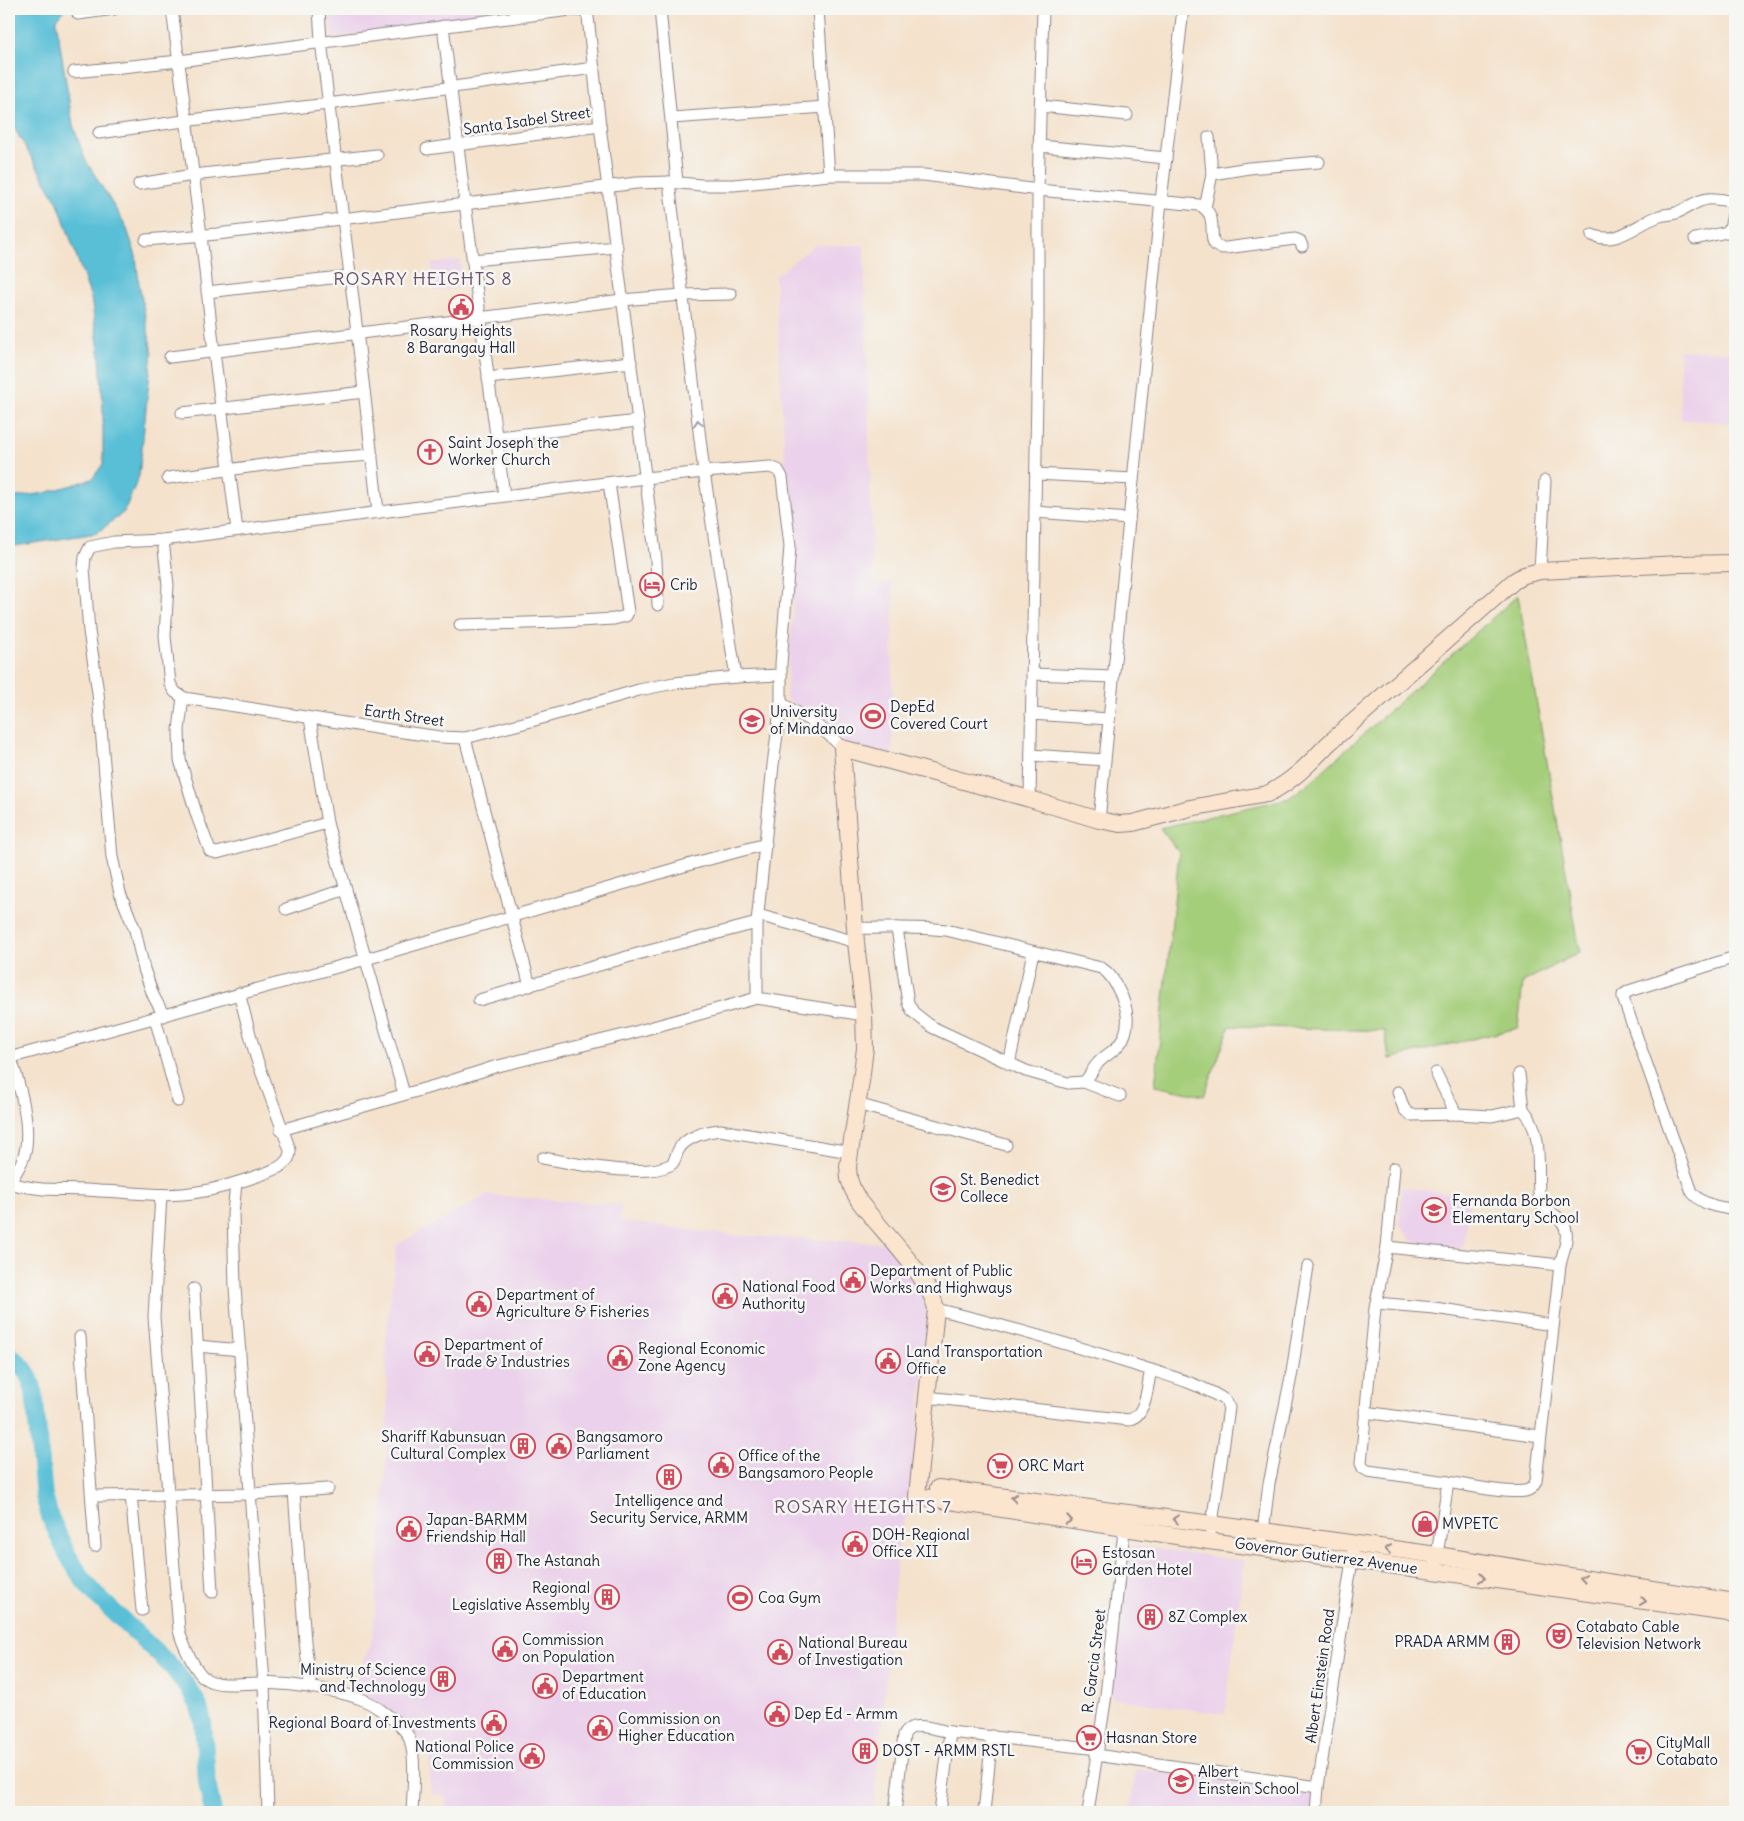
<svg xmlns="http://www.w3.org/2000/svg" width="1744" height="1821" viewBox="0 0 1744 1821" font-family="Delius,sans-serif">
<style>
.built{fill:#ebd1eb}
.green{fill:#a5ce7a;stroke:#64785a}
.water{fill:#59bfd7;stroke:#3e7089}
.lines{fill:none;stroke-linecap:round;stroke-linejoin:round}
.river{stroke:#59bfd7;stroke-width:18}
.street-casing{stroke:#8b8284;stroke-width:13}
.secondary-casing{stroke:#8b8284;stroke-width:18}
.street{stroke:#fff;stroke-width:11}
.secondary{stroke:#fce5cf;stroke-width:16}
.oneway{stroke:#9c9ca7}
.oneway2{stroke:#9a8d8c}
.labels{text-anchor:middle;stroke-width:5;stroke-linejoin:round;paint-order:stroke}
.street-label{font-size:15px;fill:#22223b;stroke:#f6f6f2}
.poi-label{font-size:15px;fill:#22223b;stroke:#f6f6f2;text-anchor:start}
.quarter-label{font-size:18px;letter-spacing:1px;fill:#6a516c;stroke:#f6f6f2}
</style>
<rect width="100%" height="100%" fill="#f6f6f2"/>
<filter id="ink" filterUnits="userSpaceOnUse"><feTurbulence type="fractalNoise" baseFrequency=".02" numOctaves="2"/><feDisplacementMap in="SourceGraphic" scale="10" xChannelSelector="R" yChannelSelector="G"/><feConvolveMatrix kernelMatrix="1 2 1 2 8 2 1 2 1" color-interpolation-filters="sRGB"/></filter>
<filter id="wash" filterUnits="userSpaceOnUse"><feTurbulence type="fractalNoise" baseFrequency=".0096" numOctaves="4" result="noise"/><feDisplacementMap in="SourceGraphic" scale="20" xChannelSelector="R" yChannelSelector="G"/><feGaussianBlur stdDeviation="1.12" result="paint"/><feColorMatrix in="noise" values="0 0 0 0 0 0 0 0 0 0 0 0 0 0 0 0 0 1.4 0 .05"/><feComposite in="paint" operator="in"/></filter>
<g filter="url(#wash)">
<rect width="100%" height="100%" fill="#f4e2cc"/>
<!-- built -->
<g class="built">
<polygon points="329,9 520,9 333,38"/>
<polygon points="815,245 864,245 873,582 893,583 892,757 847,746 836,732 786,698 793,609 797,519 785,463 775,276"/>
<polygon points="460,260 464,287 435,291 431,264"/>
<polygon points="1679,350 1735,352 1735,423 1681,420"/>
<polygon points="1402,1187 1470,1196 1463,1249 1411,1241 1399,1223"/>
<polygon points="487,1195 621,1205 620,1221 731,1235 886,1243 907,1268 930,1304 911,1501 899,1541 873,1812 446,1812 446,1797 431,1794 429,1751 410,1729 372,1699 353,1690 373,1637 388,1440 386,1336 397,1245"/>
<polygon points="1131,1545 1244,1561 1225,1714 1112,1699"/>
<polygon points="1136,1769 1319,1792 1316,1812 1130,1812"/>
</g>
<!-- green -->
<polygon class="green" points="1518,595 1580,952 1523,982 1518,1028 1389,1059 1385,1031 1230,1026 1204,1096 1155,1086 1179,853 1160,828 1289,798 1308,784"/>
<!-- water -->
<polygon class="water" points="9,9 65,9 56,20 73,125 85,159 126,226 136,256 139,284 152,352 139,476 124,512 97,533 9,547 9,498 45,493 92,479 103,464 103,410 100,357 91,298 58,203 9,119"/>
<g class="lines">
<!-- river -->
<path class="river" d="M9 1354C23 1365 30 1374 34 1392L44 1496 50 1517 67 1554 84 1581 98 1597 172 1667 189 1689 198 1704 203 1722 207 1783 213 1812"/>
</g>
</g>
<g filter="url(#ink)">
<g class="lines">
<defs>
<g id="street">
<polyline points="172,9 201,235 214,352 237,530"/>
<path d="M319 9 321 41C340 198 361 355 378 512"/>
<polyline points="660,9 677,182"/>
<polyline points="818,9 829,175"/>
<polyline points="78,14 114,9"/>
<polyline points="443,26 465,203 504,495"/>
<path d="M74 72 179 61 570 10C577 10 586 9 588 17L600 126 656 560 658 605"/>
<polyline points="1041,106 1127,115"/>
<polyline points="672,118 825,107"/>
<polyline points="99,133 191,120 328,104 594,68"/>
<polyline points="1040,146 1166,158"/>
<polyline points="427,149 600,126"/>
<polyline points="1212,174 1249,168 1319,162"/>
<polyline points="669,182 704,472 736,677"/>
<polyline points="139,184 193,175 377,155"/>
<polyline points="1205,208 1212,174 1209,137"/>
<path d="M1592 235C1617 246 1635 225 1657 217 1663 214 1670 215 1676 213 1687 209 1696 200 1708 199 1716 198 1727 201 1735 202"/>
<polyline points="1695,239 1727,232 1730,228 1735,206"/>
<path d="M146 240 217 234 637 183 669 182 701 185H734L829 175H924L1038 190 1199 205C1225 216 1199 249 1226 248L1295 239 1300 241 1302 246"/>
<polyline points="472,260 617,247"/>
<polyline points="207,292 349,276"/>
<polyline points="170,357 622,300 682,295 731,294"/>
<polyline points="488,378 631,362"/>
<polyline points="182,413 364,392"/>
<polyline points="497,437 638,421"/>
<polyline points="1036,474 1133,479"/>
<polyline points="168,478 300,460 372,455"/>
<polyline points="1035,512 1129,519"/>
<polyline points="163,540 168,585 165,636 170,684 175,692 184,698 389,730 440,737 465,738 535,720 639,690 674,683 736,677 781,675"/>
<polyline points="1540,571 1545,481"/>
<polyline points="460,625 561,622 614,619 626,616 628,612 609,483"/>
<polyline points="1032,674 1113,677"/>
<polyline points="183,697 179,730 180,760 197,816 210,851 217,853 327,823"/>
<path d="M781 703C803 716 825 728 842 748"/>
<polyline points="1031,714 1109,719"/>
<polyline points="310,718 327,823 404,1094"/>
<polyline points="465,738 530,986"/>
<polyline points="1031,755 1105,760"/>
<polyline points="1030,799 1038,336 1038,190 1043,9"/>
<polyline points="1099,820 1161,201 1183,9"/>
<polyline points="286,909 346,889"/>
<polyline points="758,915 856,942"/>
<path d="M855 928C885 929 916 926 946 930L1101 968C1110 973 1114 981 1118 989 1128 1007 1132 1028 1119 1045 1113 1052 1104 1056 1098 1063 1092 1069 1090 1077 1084 1082"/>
<polyline points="897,928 908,1003 913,1012 932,1027 1026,1071 1068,1083 1084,1082 1120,1096"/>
<path d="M1735 957 1629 991 1623 995V998L1692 1192C1703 1206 1719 1207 1735 1210"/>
<polyline points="479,1000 641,953 757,923"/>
<polyline points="164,1016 153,995 144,969 135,930 120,893 112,857 98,693 89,631 84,568 85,557 90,547 114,542 163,540 645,478 704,472 770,467 778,470 782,477 790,546 781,664 781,703 773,765 757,923 757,998"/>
<polyline points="155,1018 178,1101"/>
<path d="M9 1052C18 1081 33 1125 24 1156 21 1165 14 1175 10 1184"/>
<polyline points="9,1058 366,959 691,864 766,844"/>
<polyline points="1009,1064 1033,952"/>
<polyline points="1519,1074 1523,1109"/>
<polyline points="1398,1092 1404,1109 1410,1115 1456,1114"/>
<polyline points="857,1104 1006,1145"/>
<polyline points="281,1130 448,1082 494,1067 628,1034 757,998 864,1015"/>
<path d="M543 1158C574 1163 642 1179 670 1165 676 1162 675 1155 679 1149 686 1137 707 1131 720 1130L850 1152"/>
<polyline points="236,1183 233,1214 235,1287 264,1683 268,1812"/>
<path d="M9 1184C20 1185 31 1188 43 1189 62 1190 81 1189 100 1191 133 1192 165 1198 198 1192 219 1189 240 1182 260 1175 272 1171 291 1165 290 1150L256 1057 239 993"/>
<path d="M161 1195 154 1317 179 1630C182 1643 195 1672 206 1679 219 1688 247 1682 263 1683 293 1684 333 1689 361 1699 374 1704 385 1713 396 1722 401 1727 408 1732 410 1740 416 1758 413 1792 412 1812"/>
<polyline points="1387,1247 1394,1168"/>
<polyline points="194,1289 212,1592"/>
<polyline points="1376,1303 1434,1308 1553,1325"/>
<path d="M936 1309C1004 1325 1071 1345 1138 1366 1164 1374 1204 1385 1226 1401L1229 1408 1211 1530"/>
<polyline points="80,1337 95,1546"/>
<polyline points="198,1346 240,1350"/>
<path d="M927 1397 1129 1420C1147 1415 1147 1385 1151 1370"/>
<polyline points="1365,1412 1540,1436"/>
<polyline points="1448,1482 1368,1471 1363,1468 1361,1463 1375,1308 1387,1247 1560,1265"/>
<polyline points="294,1491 305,1642 311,1688"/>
<polyline points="131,1495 142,1610"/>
<polyline points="93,1496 250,1494 328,1489"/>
<polyline points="1261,1547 1269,1484 1292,1372 1308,1266"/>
<path d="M1436 1562 1448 1482C1467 1485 1507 1494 1525 1491 1531 1490 1534 1486 1536 1481L1560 1265C1564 1248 1574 1228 1556 1216 1550 1212 1544 1210 1540 1203 1535 1172 1546 1135 1523 1109L1492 1116 1456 1114 1436 1073"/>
<polyline points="1096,1755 1318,1787"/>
<path d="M895 1812 904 1735C911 1719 936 1730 950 1732L1098 1749"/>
<polyline points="940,1812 950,1732"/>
<polyline points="984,1812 992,1736"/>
<polyline points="1088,1812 1106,1695 1125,1522"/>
<polyline points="1316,1812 1318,1787 1353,1553"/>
</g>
<g id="secondary">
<path d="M1735 563 1680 564 1540 571 1524 575 1514 581 1328 744C1310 763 1292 782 1267 794L1190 808 1133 823 1120 824 1099 820 1030 799 842 748 856 942 864 1015 865 1048 861 1081 848 1166 849 1179 853 1190 859 1201C879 1228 930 1277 936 1309L917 1496 1209 1541 1434 1571 1735 1614"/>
<polyline points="938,1488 1212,1524 1437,1555 1735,1602"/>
</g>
</defs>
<!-- street casing -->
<use href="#street" class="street-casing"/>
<!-- secondary casing -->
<use href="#secondary" class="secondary-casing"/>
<!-- street -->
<use href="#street" class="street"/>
<!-- secondary -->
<use href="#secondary" class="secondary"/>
</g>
<!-- one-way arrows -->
<defs><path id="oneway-chevron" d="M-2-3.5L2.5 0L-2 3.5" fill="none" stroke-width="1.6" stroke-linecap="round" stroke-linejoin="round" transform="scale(1.25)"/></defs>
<use class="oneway" href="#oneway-chevron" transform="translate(698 423) rotate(-97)"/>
<g class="oneway2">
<use href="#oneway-chevron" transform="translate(1014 1498) rotate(-173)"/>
<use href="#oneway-chevron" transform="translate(1176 1519) rotate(-173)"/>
<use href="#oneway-chevron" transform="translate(1069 1520) rotate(9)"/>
<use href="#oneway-chevron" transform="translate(1388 1549) rotate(-172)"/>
<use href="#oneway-chevron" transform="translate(1482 1578) rotate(8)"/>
<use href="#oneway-chevron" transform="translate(1583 1578) rotate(-171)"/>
<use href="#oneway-chevron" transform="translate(1643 1601) rotate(8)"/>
</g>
</g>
<!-- icons -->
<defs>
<symbol id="civic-ring" viewBox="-11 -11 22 22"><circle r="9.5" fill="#f6f6f2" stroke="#d1495b" stroke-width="1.5"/><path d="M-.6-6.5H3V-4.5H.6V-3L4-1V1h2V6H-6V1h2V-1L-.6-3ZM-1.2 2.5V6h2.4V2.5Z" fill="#d1495b"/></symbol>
<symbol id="church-ring" viewBox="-11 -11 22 22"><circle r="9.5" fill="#f6f6f2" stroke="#d1495b" stroke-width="1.5"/><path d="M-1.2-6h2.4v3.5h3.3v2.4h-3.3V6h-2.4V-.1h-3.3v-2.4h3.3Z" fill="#d1495b"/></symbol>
<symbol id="hotel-ring" viewBox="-11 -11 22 22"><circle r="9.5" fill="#f6f6f2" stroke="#d1495b" stroke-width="1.5"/><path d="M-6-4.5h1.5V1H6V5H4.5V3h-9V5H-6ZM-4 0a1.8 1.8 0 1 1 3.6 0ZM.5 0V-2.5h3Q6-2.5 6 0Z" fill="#d1495b"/></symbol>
<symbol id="stadium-ring" viewBox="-11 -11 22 22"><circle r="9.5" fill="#f6f6f2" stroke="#d1495b" stroke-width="1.5"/><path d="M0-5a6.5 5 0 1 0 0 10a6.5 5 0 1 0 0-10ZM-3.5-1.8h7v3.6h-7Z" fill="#d1495b"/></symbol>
<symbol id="university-ring" viewBox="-11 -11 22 22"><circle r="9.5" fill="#f6f6f2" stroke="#d1495b" stroke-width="1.5"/><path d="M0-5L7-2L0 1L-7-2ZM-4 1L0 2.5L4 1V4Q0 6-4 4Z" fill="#d1495b"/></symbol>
<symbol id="school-ring" viewBox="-11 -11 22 22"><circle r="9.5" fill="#f6f6f2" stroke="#d1495b" stroke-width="1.5"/><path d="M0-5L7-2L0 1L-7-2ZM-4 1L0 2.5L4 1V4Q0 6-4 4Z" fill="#d1495b"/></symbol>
<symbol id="building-ring" viewBox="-11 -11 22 22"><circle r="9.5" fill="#f6f6f2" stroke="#d1495b" stroke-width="1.5"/><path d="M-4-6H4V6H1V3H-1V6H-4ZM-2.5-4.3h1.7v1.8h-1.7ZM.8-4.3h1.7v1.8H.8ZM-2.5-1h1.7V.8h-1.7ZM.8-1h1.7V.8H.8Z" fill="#d1495b"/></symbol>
<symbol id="supermarket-ring" viewBox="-11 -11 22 22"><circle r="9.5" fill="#f6f6f2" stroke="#d1495b" stroke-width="1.5"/><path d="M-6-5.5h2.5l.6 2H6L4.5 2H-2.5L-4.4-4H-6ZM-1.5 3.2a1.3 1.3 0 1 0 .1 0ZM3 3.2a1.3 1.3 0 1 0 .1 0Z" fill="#d1495b"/></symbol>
<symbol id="shop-ring" viewBox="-11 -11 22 22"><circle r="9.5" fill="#f6f6f2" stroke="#d1495b" stroke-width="1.5"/><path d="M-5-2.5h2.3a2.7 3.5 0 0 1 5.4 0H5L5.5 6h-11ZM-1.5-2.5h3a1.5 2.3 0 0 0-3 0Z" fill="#d1495b"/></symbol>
<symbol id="theatre-ring" viewBox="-11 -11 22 22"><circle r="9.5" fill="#f6f6f2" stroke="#d1495b" stroke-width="1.5"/><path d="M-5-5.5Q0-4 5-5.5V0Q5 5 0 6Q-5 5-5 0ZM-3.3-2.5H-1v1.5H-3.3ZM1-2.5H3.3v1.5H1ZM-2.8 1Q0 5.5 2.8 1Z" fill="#d1495b"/></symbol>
</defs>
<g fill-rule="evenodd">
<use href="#civic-ring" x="447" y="293" width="28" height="28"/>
<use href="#church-ring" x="416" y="438" width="28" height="28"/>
<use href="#hotel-ring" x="638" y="571" width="28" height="28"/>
<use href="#stadium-ring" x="859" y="702" width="28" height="28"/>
<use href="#university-ring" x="738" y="707" width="28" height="28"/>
<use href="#university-ring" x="929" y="1175" width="28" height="28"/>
<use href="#school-ring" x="1420" y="1196" width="28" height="28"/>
<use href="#civic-ring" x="839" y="1266" width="28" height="28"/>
<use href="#civic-ring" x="711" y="1282" width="28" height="28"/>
<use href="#civic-ring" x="465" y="1290" width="28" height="28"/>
<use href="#civic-ring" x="413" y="1340" width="28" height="28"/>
<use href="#civic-ring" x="606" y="1344" width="28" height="28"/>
<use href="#civic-ring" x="874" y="1347" width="28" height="28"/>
<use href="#building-ring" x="509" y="1432" width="28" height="28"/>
<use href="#civic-ring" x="545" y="1432" width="28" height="28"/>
<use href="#civic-ring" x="707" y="1451" width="28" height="28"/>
<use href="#supermarket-ring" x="986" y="1452" width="28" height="28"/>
<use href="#building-ring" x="655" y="1463" width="28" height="28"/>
<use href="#shop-ring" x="1411" y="1510" width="28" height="28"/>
<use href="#civic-ring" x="395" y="1515" width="28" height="28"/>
<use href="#civic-ring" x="841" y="1530" width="28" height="28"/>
<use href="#building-ring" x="485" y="1547" width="28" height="28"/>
<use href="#hotel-ring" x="1070" y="1548" width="28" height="28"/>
<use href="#building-ring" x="593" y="1583" width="28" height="28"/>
<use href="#stadium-ring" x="726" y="1584" width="28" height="28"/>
<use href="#building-ring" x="1136" y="1603" width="28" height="28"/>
<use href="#theatre-ring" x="1545" y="1622" width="28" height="28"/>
<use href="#building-ring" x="1493" y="1628" width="28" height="28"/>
<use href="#civic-ring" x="491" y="1635" width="28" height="28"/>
<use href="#civic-ring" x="766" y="1638" width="28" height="28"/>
<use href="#building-ring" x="429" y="1665" width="28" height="28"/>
<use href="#civic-ring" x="531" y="1672" width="28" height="28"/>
<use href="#civic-ring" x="763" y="1700" width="28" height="28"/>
<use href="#civic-ring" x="480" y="1709" width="28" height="28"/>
<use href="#civic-ring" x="586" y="1714" width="28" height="28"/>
<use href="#supermarket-ring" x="1075" y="1724" width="28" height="28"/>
<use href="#building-ring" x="851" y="1737" width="28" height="28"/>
<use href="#supermarket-ring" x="1625" y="1738" width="28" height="28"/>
<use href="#civic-ring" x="518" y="1742" width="28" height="28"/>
<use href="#school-ring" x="1167" y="1767" width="28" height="28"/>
</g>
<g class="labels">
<!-- street labels -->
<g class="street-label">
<text transform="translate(527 121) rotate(-8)" y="5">Santa Isabel Street</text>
<text transform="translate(404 716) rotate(8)" y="5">Earth Street</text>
<text transform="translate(1326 1556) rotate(8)" y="5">Governor Gutierrez Avenue</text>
<text transform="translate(1094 1661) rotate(-83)" y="5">R. Garcia Street</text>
<text transform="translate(1320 1676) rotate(-82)" y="5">Albert Einstein Road</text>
</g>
<!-- poi labels -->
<g class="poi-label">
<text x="461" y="336" text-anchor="middle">Rosary Heights<tspan x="461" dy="17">8 Barangay Hall</tspan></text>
<text x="448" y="448">Saint Joseph the<tspan x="448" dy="17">Worker Church</tspan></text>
<text x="670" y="590">Crib</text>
<text x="890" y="712">DepEd<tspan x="890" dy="17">Covered Court</tspan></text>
<text x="770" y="717">University<tspan x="770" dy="17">of Mindanao</tspan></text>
<text x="960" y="1185">St. Benedict<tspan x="960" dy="17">Collece</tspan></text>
<text x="1452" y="1206">Fernanda Borbon<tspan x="1452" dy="17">Elementary School</tspan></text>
<text x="870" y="1276">Department of Public<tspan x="870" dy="17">Works and Highways</tspan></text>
<text x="742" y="1292">National Food<tspan x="742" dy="17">Authority</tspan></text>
<text x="496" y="1300">Department of<tspan x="496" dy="17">Agriculture &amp; Fisheries</tspan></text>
<text x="444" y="1350">Department of<tspan x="444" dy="17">Trade &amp; Industries</tspan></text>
<text x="638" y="1354">Regional Economic<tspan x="638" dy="17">Zone Agency</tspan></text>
<text x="906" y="1357">Land Transportation<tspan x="906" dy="17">Office</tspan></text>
<text x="506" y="1442" text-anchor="end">Shariff Kabunsuan<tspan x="506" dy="17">Cultural Complex</tspan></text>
<text x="576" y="1442">Bangsamoro<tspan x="576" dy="17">Parliament</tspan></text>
<text x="738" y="1461">Office of the<tspan x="738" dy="17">Bangsamoro People</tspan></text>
<text x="1018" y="1471">ORC Mart</text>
<text x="669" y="1506" text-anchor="middle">Intelligence and<tspan x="669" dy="17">Security Service, ARMM</tspan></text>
<text x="426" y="1525">Japan-BARMM<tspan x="426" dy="17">Friendship Hall</tspan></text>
<text x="1442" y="1529">MVPETC</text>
<text x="872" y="1540">DOH-Regional<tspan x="872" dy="17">Office XII</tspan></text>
<text x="1102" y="1558">Estosan<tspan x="1102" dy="17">Garden Hotel</tspan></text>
<text x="516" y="1566">The Astanah</text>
<text x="590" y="1593" text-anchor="end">Regional<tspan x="590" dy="17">Legislative Assembly</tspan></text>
<text x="758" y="1603">Coa Gym</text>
<text x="1168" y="1622">8Z Complex</text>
<text x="1576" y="1632">Cotabato Cable<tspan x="1576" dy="17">Television Network</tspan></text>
<text x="522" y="1645">Commission<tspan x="522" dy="17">on Population</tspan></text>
<text x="1490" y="1647" text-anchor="end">PRADA ARMM</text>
<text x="798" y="1648">National Bureau<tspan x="798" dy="17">of Investigation</tspan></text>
<text x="426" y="1675" text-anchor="end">Ministry of Science<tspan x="426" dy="17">and Technology</tspan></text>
<text x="562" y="1682">Department<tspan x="562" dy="17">of Education</tspan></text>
<text x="794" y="1719">Dep Ed - Armm</text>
<text x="618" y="1724">Commission on<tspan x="618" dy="17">Higher Education</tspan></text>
<text x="476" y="1728" text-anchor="end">Regional Board of Investments</text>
<text x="1106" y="1743">Hasnan Store</text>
<text x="1656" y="1748">CityMall<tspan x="1656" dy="17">Cotabato</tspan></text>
<text x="514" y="1752" text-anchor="end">National Police<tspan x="514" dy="17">Commission</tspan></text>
<text x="882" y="1756">DOST - ARMM RSTL</text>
<text x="1198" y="1777">Albert<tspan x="1198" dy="17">Einstein School</tspan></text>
</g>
<!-- quarter labels -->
<g class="quarter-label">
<text x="423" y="285">ROSARY HEIGHTS 8</text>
<text x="863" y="1513">ROSARY HEIGHTS 7</text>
</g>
</g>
<!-- margin -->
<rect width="1744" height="1821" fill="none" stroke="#f6f6f2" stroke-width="30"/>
</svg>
